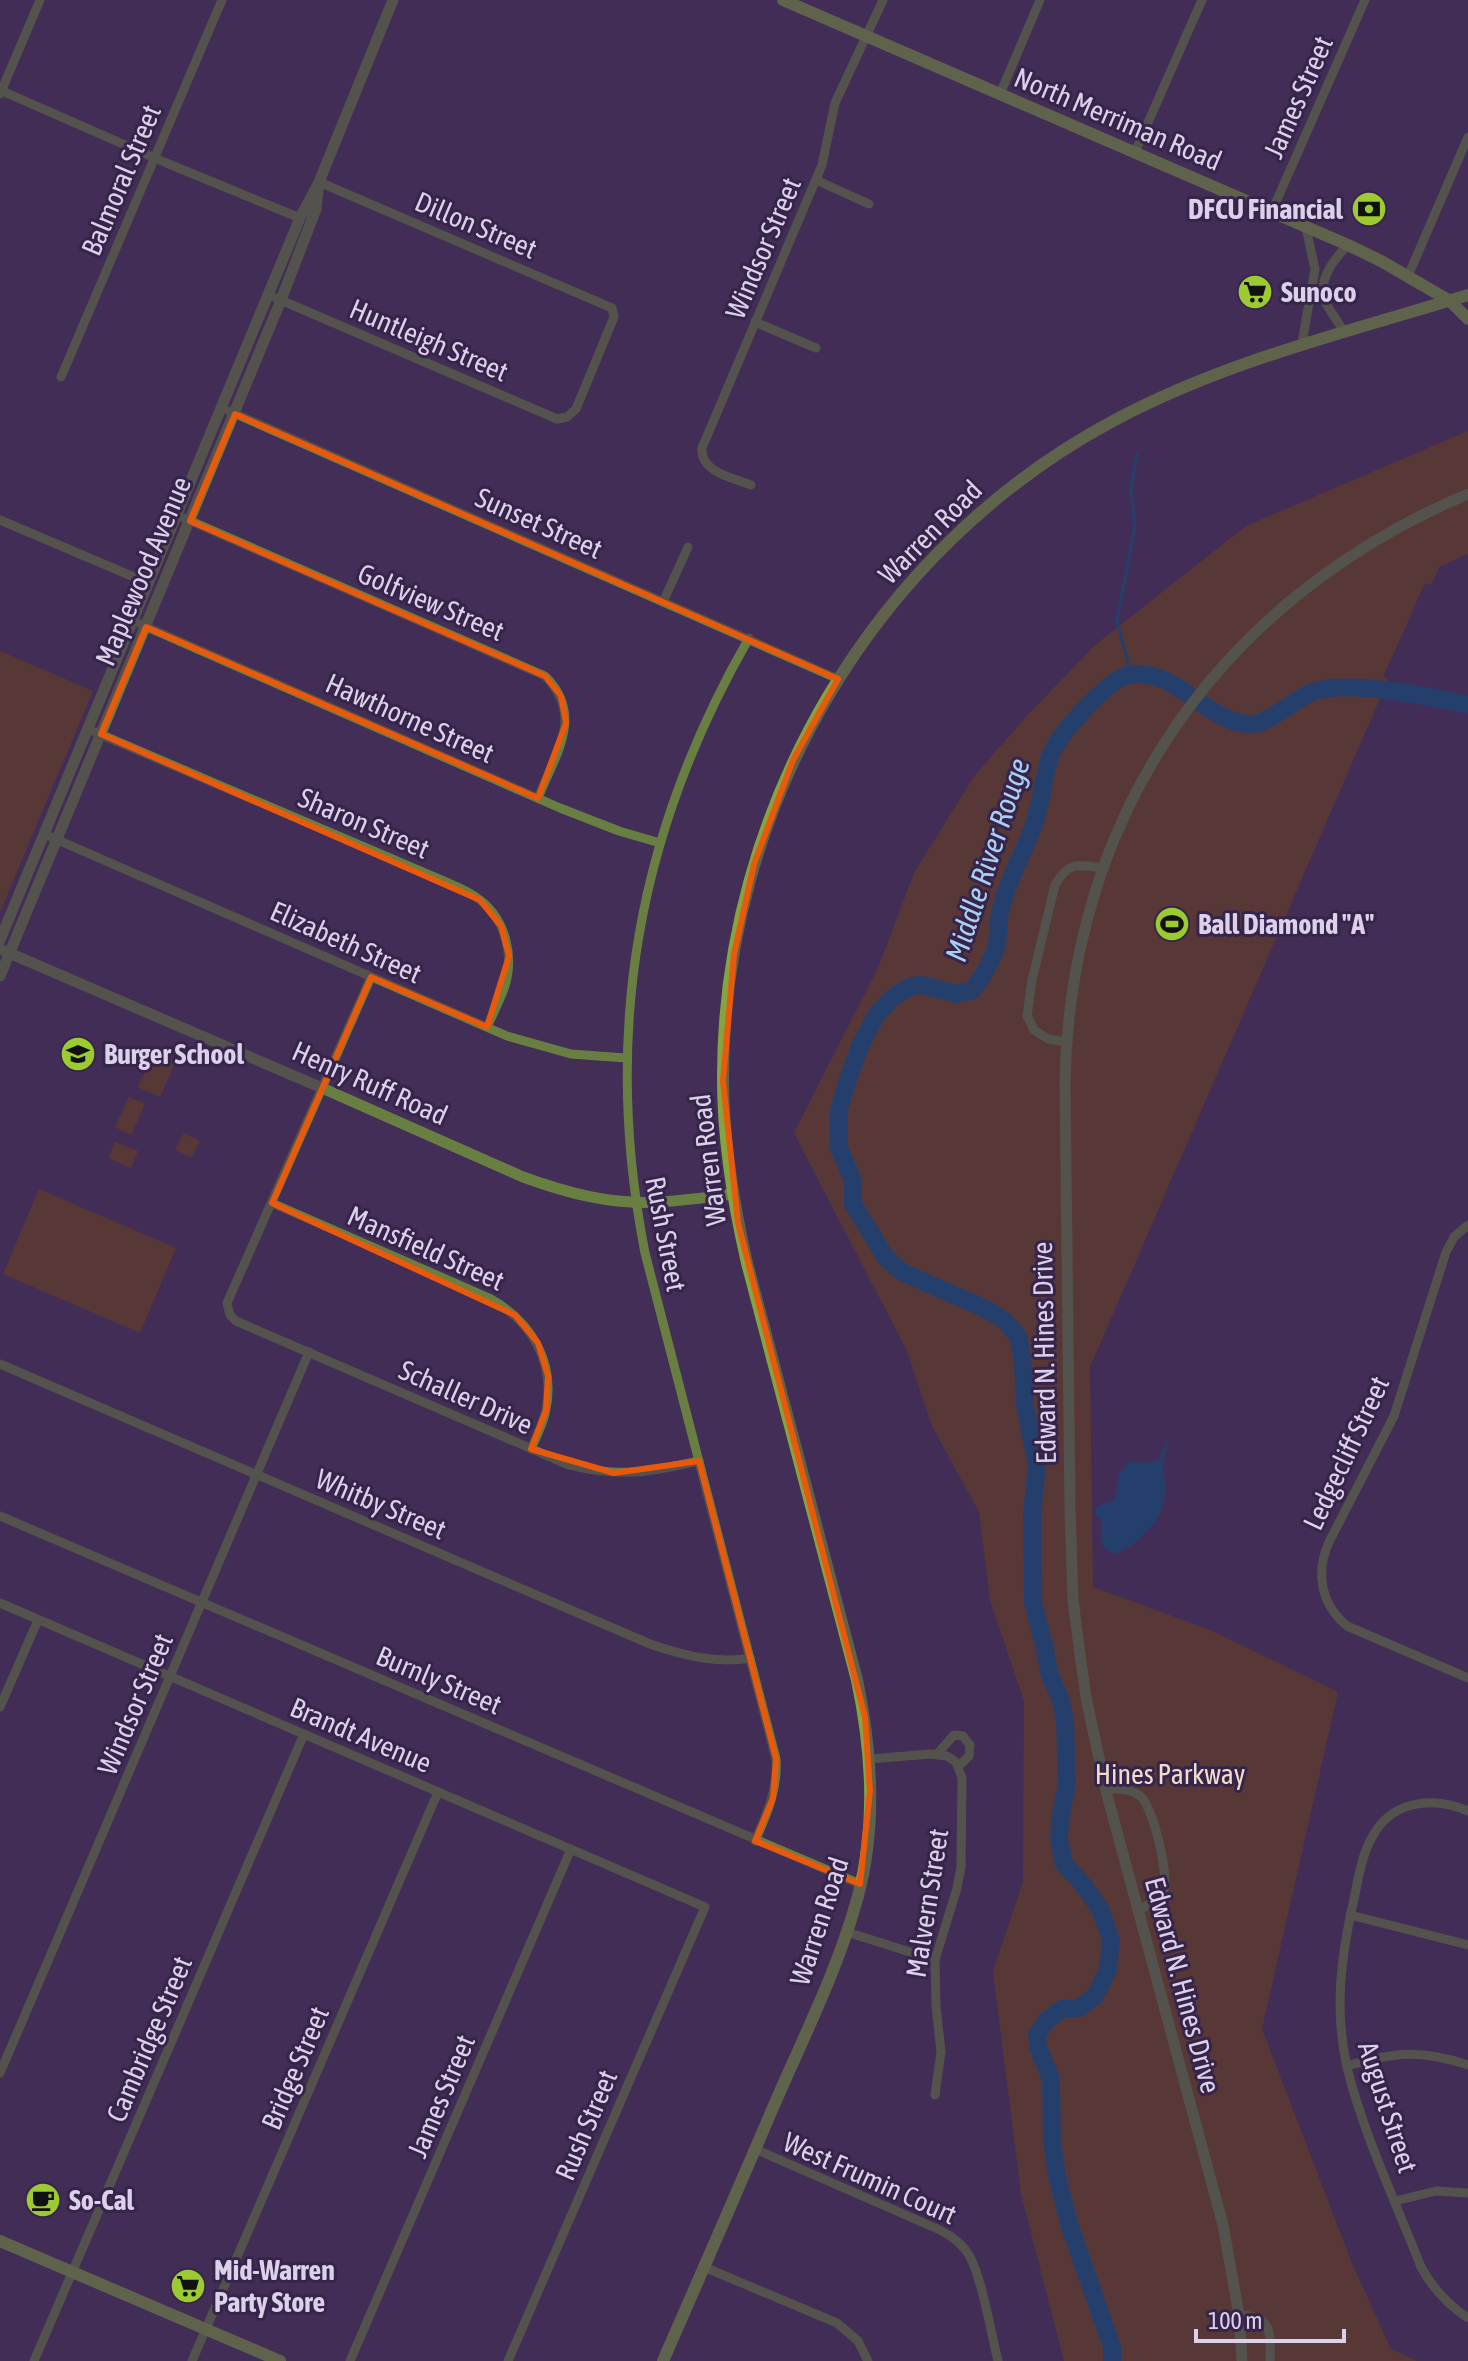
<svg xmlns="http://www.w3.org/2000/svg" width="1468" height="2361" viewBox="0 0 1468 2361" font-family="'Asap Condensed',sans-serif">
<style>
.green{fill:#724610}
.water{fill:#03568a}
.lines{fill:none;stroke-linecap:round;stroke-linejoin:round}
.stream{stroke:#03568a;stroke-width:3}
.river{stroke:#03568a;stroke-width:18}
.minor{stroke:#697f42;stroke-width:9}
.tertiary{stroke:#697f42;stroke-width:11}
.secondary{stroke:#83a540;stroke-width:12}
.marked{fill:none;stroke:#e8590c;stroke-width:6;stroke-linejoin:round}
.labels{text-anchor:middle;stroke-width:6;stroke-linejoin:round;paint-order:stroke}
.street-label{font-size:28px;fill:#dcd1ea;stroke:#37244b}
.poi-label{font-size:28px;font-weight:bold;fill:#dcd1ea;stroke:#37244b;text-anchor:start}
.park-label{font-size:28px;fill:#f1ddcb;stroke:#37244b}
.water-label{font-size:30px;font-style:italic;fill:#a7d0f4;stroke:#37244b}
</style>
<rect width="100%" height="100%" fill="#422e56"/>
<!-- green -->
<g class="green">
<polygon points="1468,431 1468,554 1439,567 1431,585 1425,583 1383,677 1388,680 1090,1367 1093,1587 1210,1630 1338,1692 1262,2029 1353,2266 1391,2349 1417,2361 1064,2361 1021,2194 993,1971 1023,1882 1024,1701 990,1600 979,1512 932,1426 907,1351 794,1133 878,968 914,873 975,775 1025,718 1094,646 1246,526"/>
<polygon points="0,651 93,691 0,912"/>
<polygon points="154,1052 176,1061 160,1097 138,1087"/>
<polygon points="129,1097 145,1104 131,1135 115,1127"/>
<polygon points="184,1133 200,1141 191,1158 175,1149"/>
<polygon points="115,1142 138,1151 131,1168 108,1158"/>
<polygon points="39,1189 176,1248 140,1333 3,1274"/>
</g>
<!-- water -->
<path class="water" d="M1168 1438C1167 1447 1164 1455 1163 1463 1162 1471 1165 1480 1165 1488 1166 1520 1142 1540 1116 1554L1107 1551 1101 1542V1520L1096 1515V1507L1114 1500 1117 1491 1119 1474 1130 1462 1146 1463 1158 1460Z"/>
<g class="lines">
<!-- stream -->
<polyline class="stream" points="1131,675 1117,620 1135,526 1131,489 1137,454"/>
<!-- river -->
<path class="river" d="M1112 2361V2347L1069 2224 1057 2176 1052 2141 1051 2079 1038 2047 1037 2035 1047 2020 1062 2009 1079 2008 1095 1996 1108 1970 1111 1940 1101 1911 1085 1887 1064 1864 1059 1839 1060 1820 1067 1784 1065 1722 1061 1700 1049 1673 1045 1649 1033 1603 1032 1514 1037 1466 1025 1406 1023 1365 1019 1338 1006 1322 988 1310 902 1272 886 1258 853 1204V1181L839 1148V1110L848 1079 861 1044 877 1014 894 996 912 986 922 985 957 994 973 990C983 976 994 959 997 942 999 932 998 921 1000 912 1007 880 1025 852 1035 821 1042 800 1043 777 1050 757 1058 734 1097 694 1117 680 1124 675 1132 674 1140 674 1182 676 1208 722 1249 724 1269 725 1294 699 1313 692 1345 679 1433 697 1468 705"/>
<!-- minor -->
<g class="minor">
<polyline points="0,90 164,162 300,218"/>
<polyline points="0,94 40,0"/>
<polyline points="1000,94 1040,0"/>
<polyline points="1135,152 1202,0"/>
<polyline points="816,180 869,204"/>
<polyline points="1272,211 1365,0"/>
<polyline points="1408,276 1468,137"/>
<polyline points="276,298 557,419 567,417 576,409 614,317 612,308 319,182"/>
<polyline points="755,322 816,348"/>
<path d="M1343 331C1338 321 1331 313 1326 303 1316 282 1334 259 1348 245"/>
<polyline points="1302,343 1315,269 1306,228"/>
<polyline points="61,377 222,0"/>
<polyline points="229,411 838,679"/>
<path d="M751 485C733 478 700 472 702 448L822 165 835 103 883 0"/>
<path d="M184 518 545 676C585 716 555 755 538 798"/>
<polyline points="0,520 148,583"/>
<polyline points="663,602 688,547"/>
<polyline points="140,624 560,808 619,831 660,843"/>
<path d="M749 638C637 833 602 1033 645 1253L776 1759C778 1789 767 1814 755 1841"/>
<path d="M95 732 446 882C458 887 470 892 480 900 506 920 514 956 505 986 500 1000 493 1014 487 1027"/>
<polyline points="44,834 507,1036 571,1054 626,1058"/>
<path d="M371 977 227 1303 230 1315 236 1321 569 1465C620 1478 649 1472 699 1461"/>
<path d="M1066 1042 1048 1039 1034 1030 1027 1016 1032 980 1055 885C1068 862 1078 864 1102 868"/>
<path d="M272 1203 489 1298C532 1321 557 1364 545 1414 542 1426 536 1437 531 1449"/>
<path d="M1468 1225 1454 1237 1446 1252 1394 1416 1329 1542C1315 1573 1321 1604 1347 1626L1468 1678"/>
<path d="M0 1364 650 1644C682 1655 716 1664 750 1658"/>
<polyline points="0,1516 860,1884"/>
<polyline points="0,1603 705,1907 508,2361"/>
<polyline points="0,1707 38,1620"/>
<polyline points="937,1754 954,1735 963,1736 970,1745 969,1756 959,1766"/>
<polyline points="870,1759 930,1754 947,1756 956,1762 962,1778 961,1867 957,1888 935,1960 936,2006 941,2052 935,2095"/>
<path d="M1106 1789C1118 1789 1131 1788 1141 1797 1153 1808 1170 1876 1163 1892 1158 1901 1147 1906 1138 1910"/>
<path d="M1468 1811C1431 1795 1389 1801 1370 1841 1361 1859 1358 1880 1354 1899 1341 1956 1334 2010 1347 2067 1363 2133 1396 2203 1421 2267 1432 2287 1448 2305 1468 2318"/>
<polyline points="1350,1915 1468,1945"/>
<polyline points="847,1932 935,1960"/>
<path d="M1347 2066C1394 2052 1421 2049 1468 2065"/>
<polyline points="0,2073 309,1352"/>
<path d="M755 2149 940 2230C952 2236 962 2244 969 2255 982 2278 991 2333 998 2361"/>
<polyline points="1395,2201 1436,2191 1468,2193"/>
<polyline points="704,2267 837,2323 858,2341 868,2361"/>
<path d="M1239 2315C1274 2316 1270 2333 1270 2361"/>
<polyline points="34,2361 304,1734"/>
<polyline points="192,2361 438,1792"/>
<polyline points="350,2361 571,1849"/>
</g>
<!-- tertiary -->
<g class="tertiary">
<polyline points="0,940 300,218 319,182 393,0"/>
<path d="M0 949 322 1088 523 1177C567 1193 612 1205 658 1202 683 1201 708 1197 733 1194"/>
<polyline points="0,976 281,300 316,209 318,190"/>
<path d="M1242 2361 1239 2315 1223 2225 1106 1791 1086 1697 1079 1647 1073 1600 1070 1509 1065 1082C1070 813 1221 598 1468 494"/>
</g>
<!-- secondary -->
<g class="secondary">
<polyline points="783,0 1348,245 1381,261 1450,301 1468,319"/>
<polyline points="0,2241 280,2361"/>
<path d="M663 2361C700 2277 736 2194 772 2110 802 2040 838 1970 858 1896 877 1825 872 1751 857 1680L747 1263C733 1202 723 1141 723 1079 722 808 874 549 1113 421 1225 361 1347 332 1468 295"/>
</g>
</g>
<!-- marked area -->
<path d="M0 0H1468V2361H0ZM235 414 838 679 793 760 754 864 734 954 723 1081 738 1223 865 1717 870 1791 860 1884 755 1841 773 1798 776 1759 699 1461 614 1473 531 1449 546 1410 548 1376 538 1343 515 1315 272 1203 371 977 487 1027 509 956 501 926 480 900 101 734 146 627 538 798 566 723 561 696 545 676 190 521Z" fill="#422e56" fill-opacity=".55" fill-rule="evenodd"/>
<path class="marked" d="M235 414 838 679 793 760 754 864 734 954 723 1081 738 1223 865 1717 870 1791 860 1884 755 1841 773 1798 776 1759 699 1461 614 1473 531 1449 546 1410 548 1376 538 1343 515 1315 272 1203 371 977 487 1027 509 956 501 926 480 900 101 734 146 627 538 798 566 723 561 696 545 676 190 521Z"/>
<!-- icons -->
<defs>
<symbol id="bank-disc" viewBox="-11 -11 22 22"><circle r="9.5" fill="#9cca31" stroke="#37244b"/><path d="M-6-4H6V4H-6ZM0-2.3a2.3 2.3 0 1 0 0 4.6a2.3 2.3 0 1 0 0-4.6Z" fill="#111"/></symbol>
<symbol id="supermarket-disc" viewBox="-11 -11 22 22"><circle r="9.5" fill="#9cca31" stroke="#37244b"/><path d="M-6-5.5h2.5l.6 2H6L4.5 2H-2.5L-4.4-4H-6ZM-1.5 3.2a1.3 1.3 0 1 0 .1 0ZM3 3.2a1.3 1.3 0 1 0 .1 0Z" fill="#111"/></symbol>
<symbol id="stadium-disc" viewBox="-11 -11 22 22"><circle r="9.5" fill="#9cca31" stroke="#37244b"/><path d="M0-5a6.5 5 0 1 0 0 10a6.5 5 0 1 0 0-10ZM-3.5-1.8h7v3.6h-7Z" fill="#111"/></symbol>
<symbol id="school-disc" viewBox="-11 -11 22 22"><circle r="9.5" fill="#9cca31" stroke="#37244b"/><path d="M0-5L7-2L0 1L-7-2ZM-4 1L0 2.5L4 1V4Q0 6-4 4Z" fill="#111"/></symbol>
<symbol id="cafe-disc" viewBox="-11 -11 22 22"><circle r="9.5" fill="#9cca31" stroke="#37244b"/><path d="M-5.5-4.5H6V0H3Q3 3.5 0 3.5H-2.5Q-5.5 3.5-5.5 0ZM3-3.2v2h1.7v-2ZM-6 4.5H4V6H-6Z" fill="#111"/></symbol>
</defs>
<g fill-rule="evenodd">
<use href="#bank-disc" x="1349" y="189" width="40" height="40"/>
<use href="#supermarket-disc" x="1235" y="272" width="40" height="40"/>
<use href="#stadium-disc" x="1152" y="904" width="40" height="40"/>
<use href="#school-disc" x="58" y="1034" width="40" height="40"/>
<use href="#cafe-disc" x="23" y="2180" width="40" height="40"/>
<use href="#supermarket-disc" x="168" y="2266" width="40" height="40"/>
</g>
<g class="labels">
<!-- street labels -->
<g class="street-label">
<text transform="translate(1298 97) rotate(-66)" y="10">James Street</text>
<text transform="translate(1118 119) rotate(23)" y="10">North Merriman Road</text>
<text transform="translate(121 180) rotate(-67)" y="10">Balmoral Street</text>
<text transform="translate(476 225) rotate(23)" y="10">Dillon Street</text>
<text transform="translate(763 248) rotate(-67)" y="10">Windsor Street</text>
<text transform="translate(429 340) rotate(23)" y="10">Huntleigh Street</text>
<text transform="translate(539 523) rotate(24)" y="10">Sunset Street</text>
<text transform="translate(930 532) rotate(-45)" y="10">Warren Road</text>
<text transform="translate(143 571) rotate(-67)" y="10">Maplewood Avenue</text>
<text transform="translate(431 602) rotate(23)" y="10">Golfview Street</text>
<text transform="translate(410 718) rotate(24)" y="10">Hawthorne Street</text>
<text transform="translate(364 823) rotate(23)" y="10">Sharon Street</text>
<text transform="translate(346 942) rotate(24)" y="10">Elizabeth Street</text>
<text transform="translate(370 1083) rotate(24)" y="10">Henry Ruff Road</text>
<text transform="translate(708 1160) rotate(-97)" y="10">Warren Road</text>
<text transform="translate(666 1234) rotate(79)" y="10">Rush Street</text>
<text transform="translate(426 1248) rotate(24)" y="10">Mansfield Street</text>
<text transform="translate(1044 1353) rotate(-91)" y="10">Edward N. Hines Drive</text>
<text transform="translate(466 1397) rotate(24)" y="10">Schaller Drive</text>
<text transform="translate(1346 1453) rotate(-65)" y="10">Ledgecliff Street</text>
<text transform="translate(381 1504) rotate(23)" y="10">Whitby Street</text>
<text transform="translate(439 1680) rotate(23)" y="10">Burnly Street</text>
<text transform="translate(135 1704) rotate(-67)" y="10">Windsor Street</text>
<text transform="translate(361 1735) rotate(23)" y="10">Brandt Avenue</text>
<text transform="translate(927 1903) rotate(-81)" y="10">Malvern Street</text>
<text transform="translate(819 1921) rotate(-72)" y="10">Warren Road</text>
<text transform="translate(1183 1985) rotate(75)" y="10">Edward N. Hines Drive</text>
<text transform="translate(149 2039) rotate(-67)" y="10">Cambridge Street</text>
<text transform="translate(295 2068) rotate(-67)" y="10">Bridge Street</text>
<text transform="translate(441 2096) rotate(-67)" y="10">James Street</text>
<text transform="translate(1388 2107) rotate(72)" y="10">August Street</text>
<text transform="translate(586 2125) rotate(-67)" y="10">Rush Street</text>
<text transform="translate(870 2178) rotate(24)" y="10">West Frumin Court</text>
</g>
<!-- poi labels -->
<g class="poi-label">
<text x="1343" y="219" text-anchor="end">DFCU Financial</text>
<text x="1281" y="302">Sunoco</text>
<text x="1198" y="934">Ball Diamond "A"</text>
<text x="104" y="1064">Burger School</text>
<text x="69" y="2210">So-Cal</text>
<text x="214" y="2280">Mid-Warren<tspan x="214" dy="32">Party Store</tspan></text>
</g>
<!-- park labels -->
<g class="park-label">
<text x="1170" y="1784">Hines Parkway</text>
</g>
<!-- water labels -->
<g class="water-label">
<text transform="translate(988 860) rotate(-72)" y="10">Middle River Rouge</text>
</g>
</g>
<!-- scale -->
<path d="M1196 2329v12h148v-12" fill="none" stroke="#dcd1ea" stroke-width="4"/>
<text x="1208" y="2329" font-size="24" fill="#dcd1ea" stroke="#37244b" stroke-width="6" paint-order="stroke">100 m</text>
</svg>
